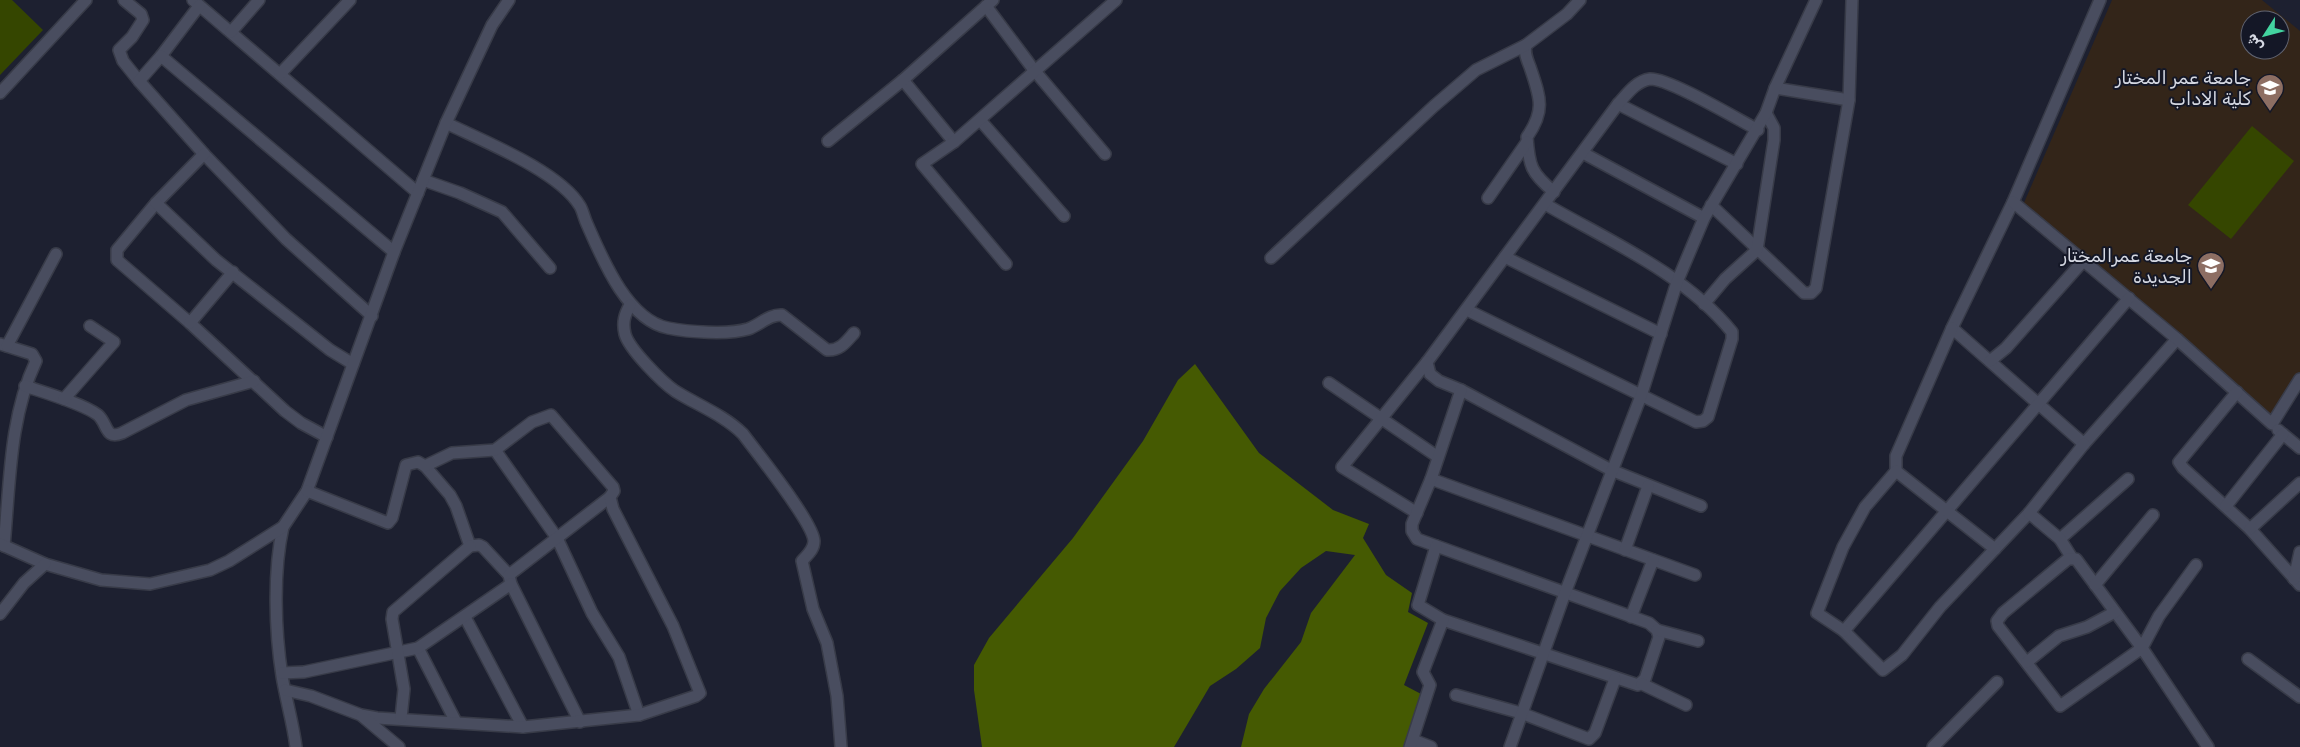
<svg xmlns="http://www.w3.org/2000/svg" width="2300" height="747" viewBox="0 0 2300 747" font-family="Rubik,Vazirmatn,sans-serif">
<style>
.education{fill:#332519;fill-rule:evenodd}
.green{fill:#354600}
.forest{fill:#455a02}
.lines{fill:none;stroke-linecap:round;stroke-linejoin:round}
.minor-casing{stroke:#383b48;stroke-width:14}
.minor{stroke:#494d5f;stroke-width:11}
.labels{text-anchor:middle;stroke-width:4;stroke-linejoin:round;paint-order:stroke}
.poi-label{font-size:18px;fill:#d5d8e2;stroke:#141726;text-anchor:end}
</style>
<rect width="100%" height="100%" fill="#1d2030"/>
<!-- education -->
<path class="education" d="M2112 0H2262L2300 31V374L2272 418 2023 205ZM2250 20H2280V50H2250Z"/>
<!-- green -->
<g class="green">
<polygon points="0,0 12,0 43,30 0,75"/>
<polygon points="2252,126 2294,161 2231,239 2188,205"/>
</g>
<!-- forest -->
<polygon class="forest" points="1195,364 1259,453 1333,510 1369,524 1363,538 1386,575 1412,593 1408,612 1428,623 1404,685 1423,695 1405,747 1241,747 1249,714 1264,689 1301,642 1311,613 1355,555 1326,551 1301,568 1280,591 1266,618 1260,648 1236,669 1210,686 1174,747 982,747 974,690 974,665 989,638 1073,538 1143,441 1178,380"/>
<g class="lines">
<defs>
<g id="minor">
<polyline points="124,0 141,14 143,20 132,37 119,50 123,61 139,81"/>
<polyline points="193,0 418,193"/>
<polyline points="2100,0 2013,202 1952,328 2084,444 2177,339"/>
<polyline points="199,6 161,56 139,81 204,154 286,239 372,316"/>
<polyline points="986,6 1034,70 1105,154"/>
<polyline points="231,32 259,0"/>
<path d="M1526 45C1524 53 1527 59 1530 67 1540 97 1546 110 1527 137 1529 166 1531 173 1554 192"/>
<polyline points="161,56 394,252"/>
<polyline points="280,74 350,0"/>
<polyline points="903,80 954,142"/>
<polyline points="1775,88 1849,100"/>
<polyline points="0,93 86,0"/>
<polyline points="1618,104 1737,164"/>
<polyline points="980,120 1064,216"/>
<path d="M446 123C483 141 559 171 580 206 583 211 584 218 587 224 602 258 627 320 668 328 688 332 728 335 748 329 760 325 769 314 782 315L827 350C840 351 846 342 854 333"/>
<polyline points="828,141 903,80 993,0"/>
<polyline points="1583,153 1704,218"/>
<polyline points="204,154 156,203 117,250 117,260 190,323 285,411 301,423 327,437"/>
<polyline points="423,180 460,193 502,212 550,268"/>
<polyline points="1488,198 1527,142"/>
<polyline points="2013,202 2177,339 2272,424 2300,379"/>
<polyline points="156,203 216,260 330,350 353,364"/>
<polyline points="1711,205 1804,293 1811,293 1816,288 1849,100 1852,0"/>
<polyline points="1505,257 1661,334"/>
<polyline points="1271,258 1434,106 1476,70 1526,45 1567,14 1580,0"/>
<polyline points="1006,264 922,164 954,142 1116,0"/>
<polyline points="1704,304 1725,279 1757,250 1774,140 1774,128 1766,113"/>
<path d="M630 305C625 314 622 322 625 334 629 349 662 382 675 391 697 405 724 415 743 434 757 453 813 522 814 541 814 550 807 555 802 561L813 609 827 643 837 696 841 747"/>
<path d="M1467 310 1696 422 1703 421 1708 417 1732 339V332C1684 273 1609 241 1545 204"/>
<polyline points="190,323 233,272"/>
<path d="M0 344 32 354 36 361C9 418 10 484 4 546"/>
<polyline points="7,346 56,254"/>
<polyline points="1990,361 2006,348 2084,260"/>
<polyline points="1329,383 1438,457"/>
<path d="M25 386C43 392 84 404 98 415 108 424 105 440 122 433L186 400 254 381"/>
<polyline points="2237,392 2179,462 2183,468 2250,529 2300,585"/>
<polyline points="64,399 114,342 90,326"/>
<polyline points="2278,430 2300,448"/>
<polyline points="495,450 557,538 592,613 619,657 639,715"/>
<polyline points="425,466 450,495 456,506 470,546 479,545 483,547 509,575 511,584 580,722"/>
<polyline points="1896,471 1896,456 1952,328"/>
<polyline points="1431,479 1695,575"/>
<path d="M1701 506 1611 470 1461 390 1439 381 1430 374 1427 362 1618 104C1627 94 1636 81 1650 79 1669 78 1737 119 1758 130"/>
<polyline points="2226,506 2283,434"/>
<polyline points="1417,513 1342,467 1427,362"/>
<polyline points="2029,513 1940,607 1902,655 1883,670 1844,631 2129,298"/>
<path d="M283 527C273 571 275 631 282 676 286 700 293 723 296 747"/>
<polyline points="2250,529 2300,483"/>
<polyline points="2060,539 2128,479"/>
<polyline points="0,544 45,564 101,580 150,584 210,570 229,561 283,527 307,491 394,252 446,123 492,25 509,0"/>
<polyline points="1625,550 1648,486"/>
<polyline points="2072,558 2060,539 2029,513 2084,444"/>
<polyline points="2196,565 2159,616 2142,648 2060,706 1998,626 1997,621 2003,613 2068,559 2076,559 2142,648 2208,747"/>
<polyline points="509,575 610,497"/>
<polyline points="2294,579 2300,552"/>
<polyline points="2095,585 2153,515"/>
<polyline points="0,614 24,583 45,564"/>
<polyline points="465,617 523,727"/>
<polyline points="1631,617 1653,560"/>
<polyline points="1443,620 1638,685 1645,679 1659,637 1657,630 1649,623 1417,539 1412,531 1412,524 1431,479 1461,390"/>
<polyline points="1657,630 1698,641"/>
<polyline points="1844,631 1817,613 1843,547 1865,507 1896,471 1995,549"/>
<polyline points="418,648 456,722"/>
<polyline points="2248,659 2300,697"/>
<polyline points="2027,662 2059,636 2087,627 2115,612"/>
<polyline points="282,673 304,672 418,648 511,584"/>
<polyline points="1642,684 1686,705"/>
<polyline points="285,690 311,696 361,715 377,718 523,727 639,715 696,696 700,693 673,626 613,509 610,497 614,491 613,487 551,415 532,422 495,450 452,453 425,466 418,462 406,465 392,518 388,523 307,491"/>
<polyline points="1456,695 1521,713 1589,739 1595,733 1615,679"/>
<polyline points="362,716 399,747"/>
<polyline points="401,718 404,689 392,619 393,612 470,546"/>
<polyline points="1413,740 1431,747"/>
<polyline points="1410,747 1430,685 1423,672 1443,620 1418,605 1436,546"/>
<polyline points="1510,747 1565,593 1641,396 1677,282 1704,218 1766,113 1775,88 1816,0"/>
<polyline points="1933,747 1997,682"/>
</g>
</defs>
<!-- minor casing -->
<use href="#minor" class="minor-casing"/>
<!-- minor -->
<use href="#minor" class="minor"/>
</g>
<!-- icons -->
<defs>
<symbol id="university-pin" viewBox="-11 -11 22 30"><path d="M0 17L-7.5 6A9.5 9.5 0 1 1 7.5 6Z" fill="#8d6e63" stroke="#141726"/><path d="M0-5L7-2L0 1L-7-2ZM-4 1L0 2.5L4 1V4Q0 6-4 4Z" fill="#fff"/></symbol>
</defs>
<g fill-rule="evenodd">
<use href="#university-pin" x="2254" y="72" width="32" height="43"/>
<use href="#university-pin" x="2195" y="250" width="32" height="43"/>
</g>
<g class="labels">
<!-- poi labels -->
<g class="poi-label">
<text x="2251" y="84">جامعة عمر المختار<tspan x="2251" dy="21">كلية الاداب</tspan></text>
<text x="2192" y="262">جامعة عمرالمختار<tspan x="2192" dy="21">الجديدة</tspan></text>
</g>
</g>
<!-- north arrow -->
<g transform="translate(2265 35) rotate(234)"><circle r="24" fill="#141726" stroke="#616471"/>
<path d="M0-4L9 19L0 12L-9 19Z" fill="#43d4a0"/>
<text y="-8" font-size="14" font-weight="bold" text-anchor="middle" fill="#d5d8e2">ش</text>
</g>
</svg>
